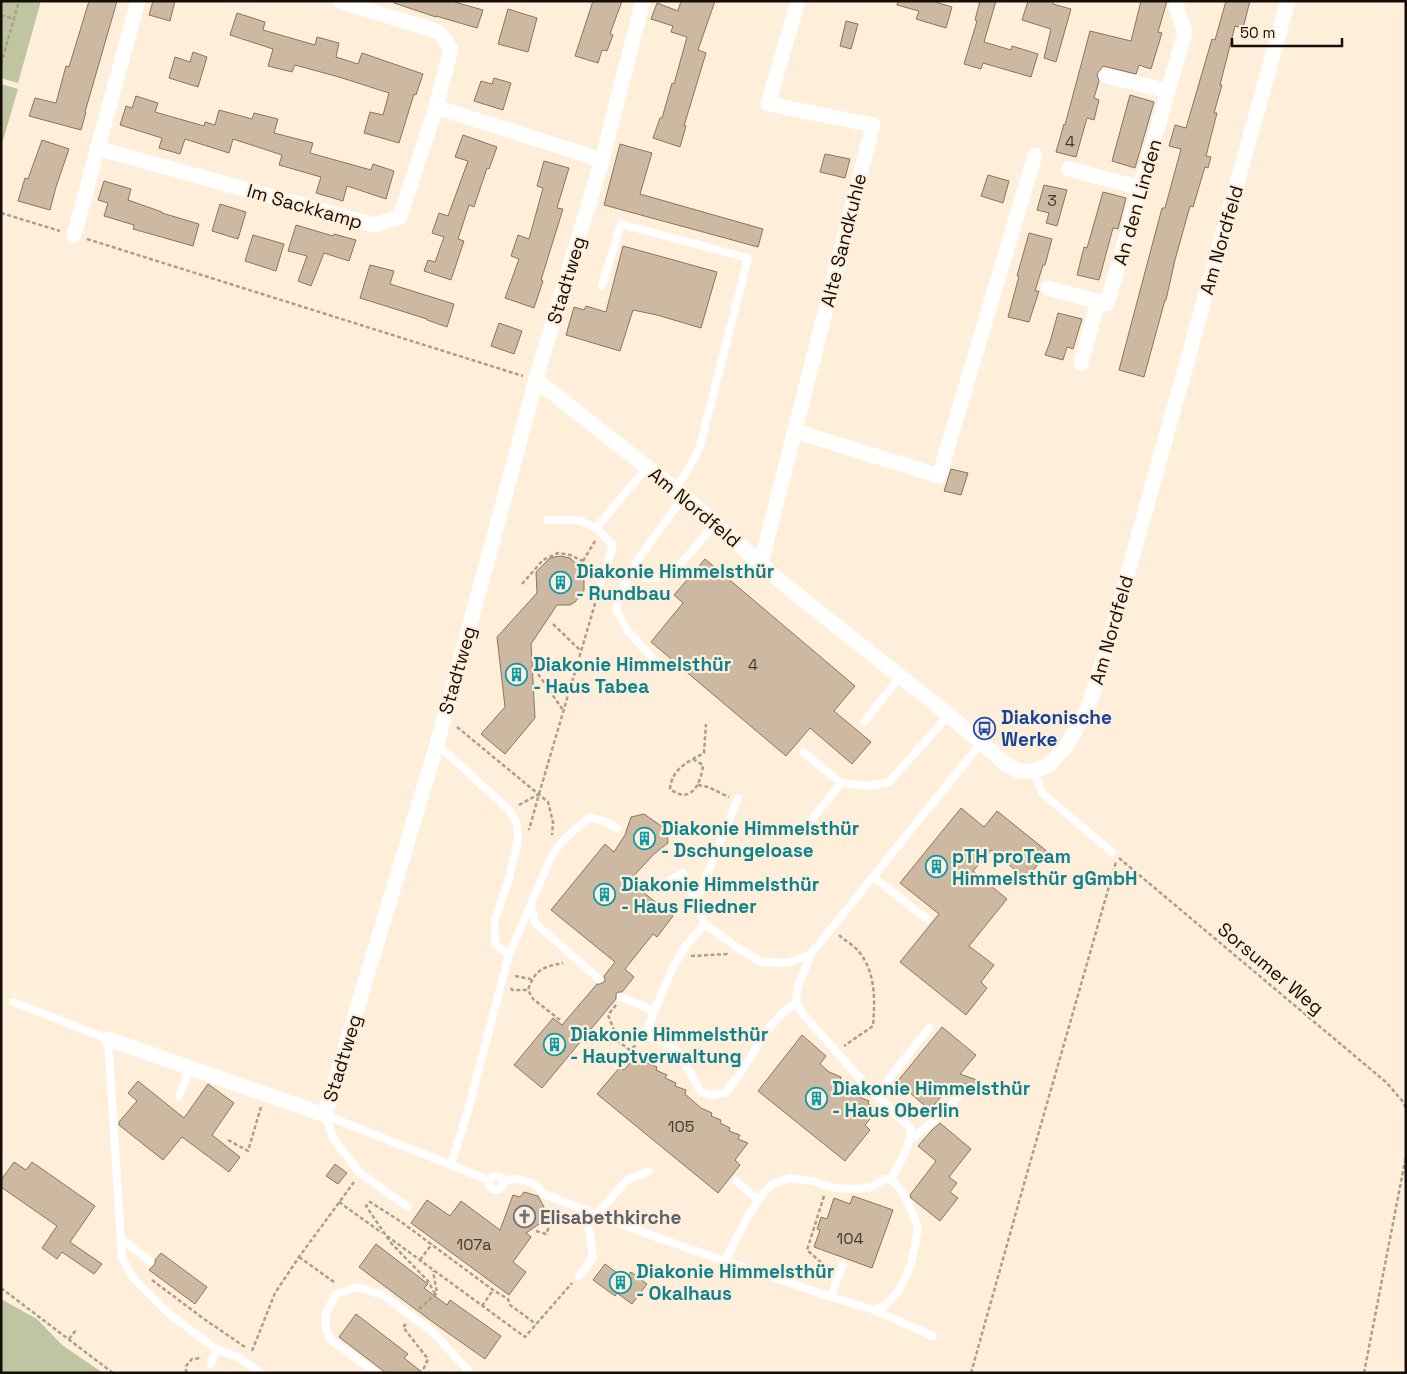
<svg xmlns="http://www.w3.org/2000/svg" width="1407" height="1374" viewBox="0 0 1407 1374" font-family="'Space Grotesk',sans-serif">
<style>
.green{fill:#bec5a0}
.building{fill:#cdb9a1;stroke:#88755e}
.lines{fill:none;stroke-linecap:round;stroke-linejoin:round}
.path{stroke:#ab9e8d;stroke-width:2.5;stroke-dasharray:4 2.5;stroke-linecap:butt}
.lane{stroke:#fff;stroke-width:8}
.street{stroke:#fff;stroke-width:15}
.labels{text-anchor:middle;stroke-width:4.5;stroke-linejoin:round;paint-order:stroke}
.number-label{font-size:16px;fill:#43392d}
.street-label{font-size:19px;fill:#150e06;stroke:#ffefda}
.culture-label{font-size:19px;font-weight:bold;fill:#0d838f;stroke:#ffefda;text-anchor:start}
.transit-label{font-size:19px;font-weight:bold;fill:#164399;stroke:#ffefda;text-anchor:start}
.worship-label{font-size:19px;font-weight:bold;fill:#5b616d;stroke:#ffefda;text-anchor:start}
</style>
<rect width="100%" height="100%" fill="#ffefda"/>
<!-- green -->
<g class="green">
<polygon points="1,1 41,1 18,83 1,78"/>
<polygon points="1,84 18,89 1,147"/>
<polygon points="1,1299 37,1319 62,1345 103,1373 1,1373"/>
</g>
<!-- building -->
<g class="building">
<polygon points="89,1 117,1 85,112 86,112 81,130 29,116 35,98 56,103 66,66 69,67"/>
<polygon points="153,1 175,1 170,21 149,15"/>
<polygon points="394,1 451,1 483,10 477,28 436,16 436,17 394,3"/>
<polygon points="593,1 622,1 610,34 613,35 607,51 602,50 598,63 575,56"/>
<polygon points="681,1 715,1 698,50 706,53 684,126 686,126 680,147 653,138 660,118 662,118 672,83 674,84 687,37 671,32 673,26 651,19 657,3 678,11"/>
<polygon points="898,1 932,1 952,7 946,28 916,19 919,11 897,5"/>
<polygon points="980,1 996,1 984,42 1011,50 1012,46 1038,54 1031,77 983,63 981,69 964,64 977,21 975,20"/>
<polygon points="1028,1 1053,1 1053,4 1071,9 1056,62 1044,58 1051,29 1022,20"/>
<polygon points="1141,1 1167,1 1158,32 1162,33 1151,69 1139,65 1136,74 1103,66 1097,74 1099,81 1094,98 1099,100 1094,120 1087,118 1076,157 1056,152 1064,124 1065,125 1090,31 1131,41"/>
<polygon points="1226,1 1250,1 1243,28 1235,26 1220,85 1222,85 1214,113 1217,113 1206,156 1211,157 1208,168 1205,167 1193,207 1190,206 1175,260 1166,300 1165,300 1144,377 1119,370 1162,208 1165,208 1181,149 1169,146 1175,125 1186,128 1212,39 1215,40"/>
<polygon points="508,9 537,18 528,52 498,44"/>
<polygon points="237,13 265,22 263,30 315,45 317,37 339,43 336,57 358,64 362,53 423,74 416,95 414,94 399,143 364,133 370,112 383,115 389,93 339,77 295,65 292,72 268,66 273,49 230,35"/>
<polygon points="846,21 858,24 851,49 840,46"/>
<polygon points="193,52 207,57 198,87 169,78 175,57 190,62"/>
<polygon points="494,78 511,83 503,110 474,101 481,81 492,84"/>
<polygon points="1130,95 1154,102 1135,168 1112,161"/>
<polygon points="136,96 158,103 155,112 204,126 205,122 215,125 219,110 252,119 254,113 278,119 274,133 313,143 310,153 371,170 373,164 394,171 386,199 347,186 343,201 316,193 321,177 279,165 282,155 233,139 229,153 185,139 180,154 159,148 162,138 120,125 126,106 132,108"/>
<polygon points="463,135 497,147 489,169 487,168 474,207 469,205 458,239 464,241 451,280 424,271 428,260 435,262 444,237 432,233 439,213 448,216 468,161 455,157"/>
<polygon points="42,140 69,149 56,187 50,210 18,201 25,178 28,179"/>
<polygon points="620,144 652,153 640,194 763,229 758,247 604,205"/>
<polygon points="825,154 850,159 845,178 820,172"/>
<polygon points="544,161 569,168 557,208 563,209 541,280 543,281 534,308 505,298 519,259 511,256 518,235 529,239 543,188 537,186"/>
<polygon points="988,175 1009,181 1003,203 981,196"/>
<polygon points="104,181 131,189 128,200 162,212 162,213 199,224 193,246 133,229 134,225 104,216 108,203 98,200"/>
<polygon points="1044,185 1067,190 1057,226 1046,223 1049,213 1037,210"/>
<polygon points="1103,192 1126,198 1118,229 1113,228 1099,280 1077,275 1084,247 1087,248"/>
<polygon points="220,204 246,212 238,239 212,231"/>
<polygon points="296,225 333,236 334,234 356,240 349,261 324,253 311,286 298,281 307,256 288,251"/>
<polygon points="1029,233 1052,239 1045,265 1043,265 1035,291 1039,291 1029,322 1008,317 1019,276 1017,276"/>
<polygon points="253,235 284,244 276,271 245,261"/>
<polygon points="623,246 717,272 701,328 657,315 633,310 620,351 566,335 574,307 584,310 586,306 606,312"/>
<polygon points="370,265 394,271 390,284 454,304 447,327 427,320 427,319 360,298"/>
<polygon points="1058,313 1082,319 1073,349 1067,347 1063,360 1045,355 1050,342"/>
<polygon points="499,323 522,331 514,354 491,346"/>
<polygon points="951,469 968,473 961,495 944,491"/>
<polygon points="560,556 570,558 584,571 584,591 575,602 570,605 557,605 531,644 535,718 505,754 481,734 505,707 497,637 537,593 536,572 550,558"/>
<polygon points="705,559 855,686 834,711 871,742 852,764 810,728 786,756 651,642 683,603 674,595"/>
<polygon points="961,808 984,827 997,811 1048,852 1026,879 991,850 973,871 1007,899 969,946 994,965 981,982 987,988 966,1015 900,962 939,914 900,883"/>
<polygon points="644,814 667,830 668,843 654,854 629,881 673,916 657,937 653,934 625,969 634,977 622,992 618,992 616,994 616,999 542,1088 514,1065 553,1018 562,1025 597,984 600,984 604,982 605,980 604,976 615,962 551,910 605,844 614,852 625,835 631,817"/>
<polygon points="942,1027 976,1055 960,1074 977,1080 972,1094 969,1093 970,1088 967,1084 963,1084 958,1089 950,1086 930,1110 897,1082"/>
<polygon points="802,1035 826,1056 820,1064 829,1072 841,1077 840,1081 850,1085 849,1089 860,1094 859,1097 869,1101 868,1104 878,1109 865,1125 870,1130 845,1161 758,1091"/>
<polygon points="636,1056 649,1060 647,1063 657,1067 656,1070 667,1075 665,1078 676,1083 675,1086 686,1090 685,1094 701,1108 712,1113 711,1116 721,1120 720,1123 730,1128 729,1131 740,1135 738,1139 748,1143 735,1160 740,1165 718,1193 597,1094 620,1067 624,1070"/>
<polygon points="138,1081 184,1118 208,1084 234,1103 212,1135 240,1157 229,1172 182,1137 163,1160 119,1125 119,1122 137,1101 128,1093"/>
<polygon points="940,1123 971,1149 949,1177 957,1183 950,1192 958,1198 940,1221 911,1198 910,1195 936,1161 918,1146 932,1130"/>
<polygon points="14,1162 26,1170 32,1162 95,1206 70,1242 102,1264 94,1274 62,1252 57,1259 42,1248 57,1226 1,1187 1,1180"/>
<polygon points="335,1164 347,1173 338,1184 326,1176"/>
<polygon points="524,1192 538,1196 544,1207 542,1213 545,1220 526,1233 531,1237 513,1262 526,1272 509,1295 411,1223 427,1200 450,1216 461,1201 500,1230 513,1195 520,1197"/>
<polygon points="853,1196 893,1210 872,1268 814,1247 820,1230 817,1229 821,1217 827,1219 834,1198 850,1204"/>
<polygon points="376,1244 428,1284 424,1288 447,1305 450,1300 501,1336 485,1359 434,1323 359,1267"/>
<polygon points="161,1253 207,1287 195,1304 149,1270 155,1264 155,1260"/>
<polygon points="605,1264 625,1279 631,1272 647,1284 632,1304 617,1293 615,1296 593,1280"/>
<polygon points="356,1314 408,1354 404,1358 423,1373 386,1373 339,1337"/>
</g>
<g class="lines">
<!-- path -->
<g class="path">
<polyline points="1,15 14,19"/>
<polyline points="1,64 19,1"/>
<polyline points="1,213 60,231"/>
<polyline points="87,239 523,376"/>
<polyline points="583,561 595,541"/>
<polyline points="522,584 543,560 558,553 570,555 583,561 592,576"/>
<polyline points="553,624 581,651"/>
<polyline points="538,674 563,710"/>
<polyline points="457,727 548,802 553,822 552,835"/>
<path d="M693 759 703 765C701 784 691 805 670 789 672 768 688 762 704 753L706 724"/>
<polyline points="698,785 708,787 729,797"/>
<polyline points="539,794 597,597"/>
<polyline points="519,805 539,794 529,830"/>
<polyline points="1119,858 1387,1083 1404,1103 1406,1110"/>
<path d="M839 935C845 941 855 946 860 953 876 974 875 1001 873 1026L844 1046"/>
<polyline points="691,956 728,954"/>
<polyline points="515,976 531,979"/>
<polyline points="511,988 512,990 528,990"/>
<polyline points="616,1005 608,1015 619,1042 630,1050 637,1044"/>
<path d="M560 1020 533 999 528 990C535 969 543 967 563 963"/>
<polyline points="228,1140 248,1151 261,1107"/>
<polyline points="824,1196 807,1250 824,1265 828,1272"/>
<polyline points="339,1202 382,1233"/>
<polyline points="536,1231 546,1234 556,1211"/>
<polyline points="387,1236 525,1337 572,1283"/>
<polyline points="299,1257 334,1282"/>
<polyline points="420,1260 432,1244"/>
<polyline points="152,1280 204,1319 245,1347"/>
<polyline points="1,1288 113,1373"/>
<polyline points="435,1294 428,1281 391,1243 366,1206 370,1202 400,1221 493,1290 508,1299 510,1305 536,1324"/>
<polyline points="482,1306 493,1290"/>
<polyline points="419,1309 437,1293 433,1271"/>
<polyline points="406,1324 403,1327 428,1359 424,1368 417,1373"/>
<polyline points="69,1339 76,1330"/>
<polyline points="252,1351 275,1293 299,1257 354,1182"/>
<polyline points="186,1373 186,1366 192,1359 202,1358"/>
<polyline points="971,1373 1024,1184 1116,862"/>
<polyline points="1364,1373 1406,1156"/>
</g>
<!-- lane -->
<g class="lane">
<path d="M602 286 621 224 748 258 700 446C693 462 685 475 674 489"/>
<polyline points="548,520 573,520 581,521 596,528"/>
<path d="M630 575C642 577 654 580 666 576 677 572 706 534 715 523"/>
<polyline points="599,587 612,549 612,544 596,528 647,467"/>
<polyline points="655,661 628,631 616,610 624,585 639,558 684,496"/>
<polyline points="864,722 900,677"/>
<polyline points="437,744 509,810 517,824 518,840 509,878 495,920 495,944 509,955"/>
<polyline points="803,752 841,783 813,818"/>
<polyline points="1034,771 1042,793 1112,852"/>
<polyline points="841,783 870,786 889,782 949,715"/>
<polyline points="873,877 927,919"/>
<polyline points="665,883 683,873 705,924 735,946 761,962 787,963 810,955 981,743"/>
<polyline points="696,901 738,798"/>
<path d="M810 955C807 971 794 985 797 1002 797 1006 800 1010 802 1013L863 1082 911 1129C910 1148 900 1162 891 1179"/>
<polyline points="599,979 535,923 531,904 550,859 560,844 572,832 590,817 607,822 617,828"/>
<path d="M621 997C631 1002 646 1006 654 1012L645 1036 665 1042 679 1053 701 1092 711 1095 725 1093 740 1074 766 1032 782 1013 796 1003"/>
<polyline points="13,1002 108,1039 122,1258 133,1278 168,1313 216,1349 238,1357 261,1373"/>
<polyline points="654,1012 673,967 687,944 705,924"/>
<polyline points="876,1095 929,1028"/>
<polyline points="179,1096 191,1068"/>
<polyline points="910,1140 938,1117 965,1089"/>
<polyline points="451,1165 489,1180"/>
<circle cx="496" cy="1183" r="7"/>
<polyline points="503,1180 519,1179 535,1184 544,1194 661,1239 831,1297 874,1310 887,1304 900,1289 911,1264 918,1229 911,1209 902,1192 891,1179 884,1179 872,1187 857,1189 835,1188 812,1181 790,1178 772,1184 758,1200 745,1222 725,1260"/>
<polyline points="736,1181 758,1200"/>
<polyline points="408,1207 360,1173 334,1140 325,1115 451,1165 468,1110 509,955 531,904"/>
<polyline points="597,1214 627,1180 649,1171"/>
<polyline points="121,1239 150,1261"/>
<polyline points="579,1276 593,1257 586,1210"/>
<polyline points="831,1297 843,1264"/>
<polyline points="874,1310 933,1336"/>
<polyline points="211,1364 216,1349"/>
<polyline points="376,1373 330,1339 326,1329 325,1316 336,1294 357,1287 385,1296 433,1332 470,1373"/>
</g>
<!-- street -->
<g class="street">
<polyline points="340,1 439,32 451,49 436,107 602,160"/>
<polyline points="1106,76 1168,91"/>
<polyline points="97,148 374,225 400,217 436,107"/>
<polyline points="1069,169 1141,188"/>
<polyline points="74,235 138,1"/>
<polyline points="1048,288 1107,304 1185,32 1176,6 1178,1"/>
<polyline points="1081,363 1098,302"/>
<polyline points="536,380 684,496 786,586 949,715 1007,765 1019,771 1034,771 1049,765 1067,745 1088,708 1106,651 1288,1"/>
<polyline points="795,431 939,476 1035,155"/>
<polyline points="761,563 873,125 768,104 798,1"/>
<polyline points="108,1039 325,1115 437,744 492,544 540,365 602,160 643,1"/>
</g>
</g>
<!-- icons -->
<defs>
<symbol id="building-ring" viewBox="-11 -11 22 22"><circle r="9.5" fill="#ffefda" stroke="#0f9aa8" stroke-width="1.5"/><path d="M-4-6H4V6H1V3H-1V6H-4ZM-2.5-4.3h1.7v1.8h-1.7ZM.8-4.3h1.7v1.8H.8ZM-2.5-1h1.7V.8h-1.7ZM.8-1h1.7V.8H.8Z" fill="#0f9aa8"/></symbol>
<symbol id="bus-ring" viewBox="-11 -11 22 22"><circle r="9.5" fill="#ffefda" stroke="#1a4fb4" stroke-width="1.5"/><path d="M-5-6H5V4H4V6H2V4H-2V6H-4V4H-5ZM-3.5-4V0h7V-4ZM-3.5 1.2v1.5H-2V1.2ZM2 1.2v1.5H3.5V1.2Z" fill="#1a4fb4"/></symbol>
<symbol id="church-ring" viewBox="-11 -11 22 22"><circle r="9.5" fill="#ffefda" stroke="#6b7280" stroke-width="1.5"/><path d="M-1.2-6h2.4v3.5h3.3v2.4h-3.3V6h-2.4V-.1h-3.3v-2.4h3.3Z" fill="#6b7280"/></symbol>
</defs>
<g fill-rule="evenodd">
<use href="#building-ring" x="548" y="570" width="25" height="25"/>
<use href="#building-ring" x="504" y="662" width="25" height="25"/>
<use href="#bus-ring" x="972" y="716" width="25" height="25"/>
<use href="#building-ring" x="632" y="826" width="25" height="25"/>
<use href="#building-ring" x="924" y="854" width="25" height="25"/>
<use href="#building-ring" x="592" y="882" width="25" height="25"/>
<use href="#building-ring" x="542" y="1032" width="25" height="25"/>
<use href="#building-ring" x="804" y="1086" width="25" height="25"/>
<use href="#church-ring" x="512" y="1204" width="25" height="25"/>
<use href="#building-ring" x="608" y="1270" width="25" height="25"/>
</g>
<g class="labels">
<!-- number labels -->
<g class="number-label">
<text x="1070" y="147">4</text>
<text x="1052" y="206">3</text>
<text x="753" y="670">4</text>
<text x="681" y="1132">105</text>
<text x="850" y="1244">104</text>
<text x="474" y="1250">107a</text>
</g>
<!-- street labels -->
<g class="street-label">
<text transform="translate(1137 202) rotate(-74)" y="7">An den Linden</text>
<text transform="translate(305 206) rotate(16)" y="7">Im Sackkamp</text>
<text transform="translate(843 240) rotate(-76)" y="7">Alte Sandkuhle</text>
<text transform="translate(1221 240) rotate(-74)" y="7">Am Nordfeld</text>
<text transform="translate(566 280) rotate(-73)" y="7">Stadtweg</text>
<text transform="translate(695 507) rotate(40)" y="7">Am Nordfeld</text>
<text transform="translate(1111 630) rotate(-74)" y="7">Am Nordfeld</text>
<text transform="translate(457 670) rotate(-74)" y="7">Stadtweg</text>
<text transform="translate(1271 968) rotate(40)" y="7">Sorsumer Weg</text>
<text transform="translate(342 1058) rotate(-73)" y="7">Stadtweg</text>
</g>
<!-- culture labels -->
<g class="culture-label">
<text x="576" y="578">Diakonie Himmelsthür<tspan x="576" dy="22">- Rundbau</tspan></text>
<text x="533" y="671">Diakonie Himmelsthür<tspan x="533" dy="22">- Haus Tabea</tspan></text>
<text x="661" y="835">Diakonie Himmelsthür<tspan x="661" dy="22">- Dschungeloase</tspan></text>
<text x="952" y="863">pTH proTeam<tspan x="952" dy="22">Himmelsthür gGmbH</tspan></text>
<text x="621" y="891">Diakonie Himmelsthür<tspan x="621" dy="22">- Haus Fliedner</tspan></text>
<text x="570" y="1041">Diakonie Himmelsthür<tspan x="570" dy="22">- Hauptverwaltung</tspan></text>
<text x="832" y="1095">Diakonie Himmelsthür<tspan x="832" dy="22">- Haus Oberlin</tspan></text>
<text x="636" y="1278">Diakonie Himmelsthür<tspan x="636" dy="22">- Okalhaus</tspan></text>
</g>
<!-- transit labels -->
<g class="transit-label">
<text x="1001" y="724">Diakonische<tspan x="1001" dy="22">Werke</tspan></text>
</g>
<!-- worship labels -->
<g class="worship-label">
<text x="540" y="1224">Elisabethkirche</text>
</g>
</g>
<!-- border -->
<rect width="1407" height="1374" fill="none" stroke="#150e06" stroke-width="5"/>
<!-- scale -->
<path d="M1232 38v8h110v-8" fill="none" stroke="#150e06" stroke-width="2.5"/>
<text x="1240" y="38" font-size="15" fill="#150e06" stroke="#ffefda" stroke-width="4" paint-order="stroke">50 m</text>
</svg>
